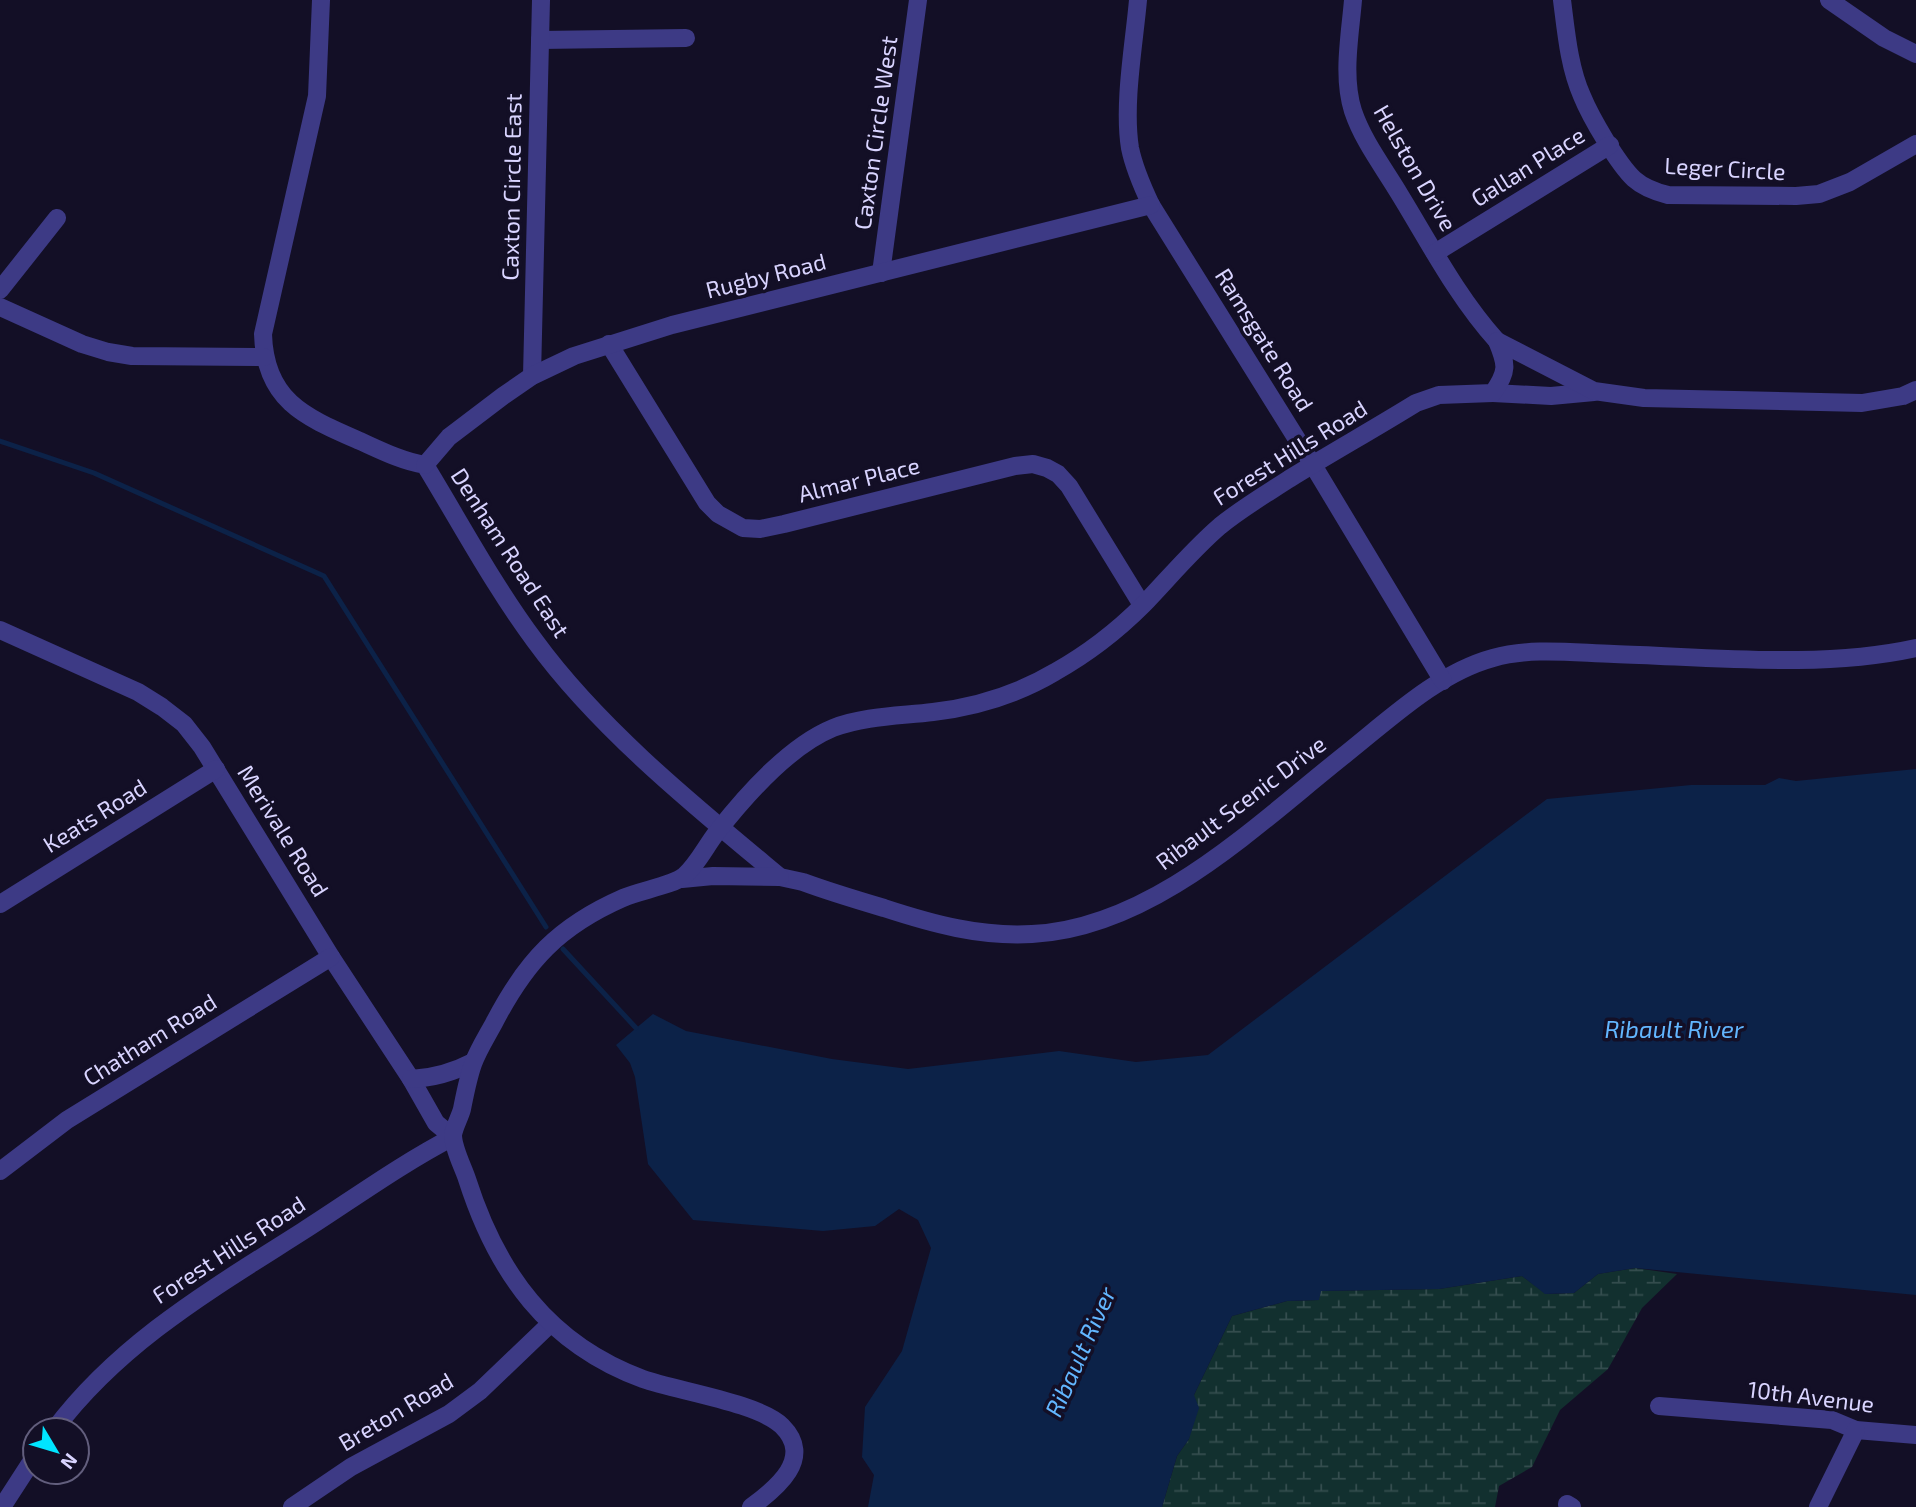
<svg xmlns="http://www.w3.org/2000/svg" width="1916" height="1507" viewBox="0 0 1916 1507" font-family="'Exo 2',sans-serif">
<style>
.wetland{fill:url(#wetland-marsh)}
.water{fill:#0c2248}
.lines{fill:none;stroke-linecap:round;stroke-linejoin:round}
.stream{stroke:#0c2248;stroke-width:5}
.minor{stroke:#3d3a85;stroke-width:18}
.labels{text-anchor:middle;stroke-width:7;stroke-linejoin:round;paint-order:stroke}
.street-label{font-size:23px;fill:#d9d4ff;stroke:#130f26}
.water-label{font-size:24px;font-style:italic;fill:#62b6ff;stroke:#130f26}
</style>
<defs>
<pattern id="wetland-marsh" width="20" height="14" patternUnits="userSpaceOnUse" patternTransform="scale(1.75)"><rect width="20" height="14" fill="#12302f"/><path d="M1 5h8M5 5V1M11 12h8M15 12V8" fill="none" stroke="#344d4e"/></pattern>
</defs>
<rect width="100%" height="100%" fill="#130f26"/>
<!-- wetland -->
<polygon class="wetland" points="1635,1268 1677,1274 1642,1308 1608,1369 1560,1410 1532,1467 1499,1486 1495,1507 1162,1507 1177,1456 1189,1439 1194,1395 1232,1316 1287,1301 1318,1300 1320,1291 1439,1289 1522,1276 1546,1294 1574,1293 1598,1274"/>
<!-- water -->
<polygon class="water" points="1916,769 1916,1295 1635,1268 1598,1274 1574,1293 1545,1294 1522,1276 1439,1289 1321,1291 1319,1300 1287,1301 1232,1316 1194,1395 1199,1408 1189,1439 1177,1456 1162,1507 868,1507 874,1475 862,1457 865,1407 902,1351 931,1248 918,1220 899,1209 875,1226 823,1231 693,1220 648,1164 635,1077 630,1063 616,1045 653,1014 686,1031 832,1059 908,1069 1059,1051 1136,1062 1208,1055 1547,799 1691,785 1765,785 1779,778 1796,781"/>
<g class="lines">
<!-- stream -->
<g class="stream">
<polyline points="0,441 94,473 324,576 546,927"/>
<polyline points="563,949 636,1028"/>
</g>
<!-- minor -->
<g class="minor">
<path d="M321 0 317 96 263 334C265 401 305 417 360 441 382 451 402 461 425 465 461 524 494 586 535 641 599 729 697 808 780 877L803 882C830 892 857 900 884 908 933 924 980 937 1032 934 1153 928 1257 824 1347 753 1391 718 1438 673 1493 658 1531 647 1575 653 1614 654 1711 657 1821 669 1916 648"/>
<path d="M1138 0C1134 45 1123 104 1130 148 1134 168 1142 186 1151 205L1313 465 1443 681"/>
<path d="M1353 0C1350 36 1342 76 1353 111 1363 141 1384 168 1400 195 1430 244 1458 298 1497 341"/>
<path d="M1562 0C1566 31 1569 67 1582 96 1591 118 1618 164 1634 179 1644 188 1656 192 1668 195L1796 196 1819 194 1850 182 1916 144"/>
<polyline points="1829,0 1884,38 1916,54"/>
<polyline points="540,40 686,38"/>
<polyline points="1435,253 1610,145"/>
<polyline points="881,273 918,0"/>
<polyline points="0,290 57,218"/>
<polyline points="0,307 82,344 108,352 132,356 264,357"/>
<polyline points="609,344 707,503 718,514 743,528 760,529 784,524 1015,466 1033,464 1047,468 1058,474 1069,486 1142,605"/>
<polyline points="532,376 541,0"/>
<polyline points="1493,393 1551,396 1594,392"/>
<polyline points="425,465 449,437 503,396 532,376 574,356 672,325 1151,205"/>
<path d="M0 630 138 692 162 707 184 724 202 747 331 957 411 1079 436 1123 453 1137C401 1164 353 1199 303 1231 212 1289 120 1342 54 1430"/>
<polyline points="682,879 713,876 780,877"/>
<polyline points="0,904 216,769"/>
<path d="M411 1079C434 1078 452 1073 473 1062"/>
<polyline points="0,1171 67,1120 331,957"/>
<polyline points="1659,1406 1832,1420 1856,1430 1916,1435"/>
<polyline points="1567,1504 1572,1507"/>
<polyline points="2,1507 35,1456"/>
<polyline points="292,1507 351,1467 449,1414 480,1391 550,1324"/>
<path d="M751 1507C777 1488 814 1458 782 1426 759 1403 677 1391 643 1379 548 1344 497 1273 467 1179 463 1167 453 1148 453 1135 454 1127 460 1117 462 1109 465 1094 468 1078 473 1064 478 1050 487 1036 494 1023 526 961 559 926 623 898 638 891 674 885 684 876 697 865 706 846 717 832 746 795 789 746 833 728 864 716 900 716 933 712 975 707 1018 694 1055 672 1087 654 1117 631 1143 605 1169 578 1192 550 1220 526 1242 508 1266 494 1289 479 1331 453 1374 429 1416 403L1439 395 1493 393C1508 371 1507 365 1497 341L1594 391 1644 398 1862 403 1903 396 1916 390"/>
<polyline points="1818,1507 1856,1430"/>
</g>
</g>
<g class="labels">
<!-- street labels -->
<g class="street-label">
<text transform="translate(876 133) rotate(-82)" y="8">Caxton Circle West</text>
<text transform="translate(1528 167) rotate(-32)" y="8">Gallan Place</text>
<text transform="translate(1415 168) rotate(60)" y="8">Helston Drive</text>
<text transform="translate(1725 169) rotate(3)" y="8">Leger Circle</text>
<text transform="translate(512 187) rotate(-89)" y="8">Caxton Circle East</text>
<text transform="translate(766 276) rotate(-14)" y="8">Rugby Road</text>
<text transform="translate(1264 340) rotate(58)" y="8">Ramsgate Road</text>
<text transform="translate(1290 453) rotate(-32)" y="8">Forest Hills Road</text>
<text transform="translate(859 480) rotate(-14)" y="8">Almar Place</text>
<text transform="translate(510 553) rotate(57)" y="8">Denham Road East</text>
<text transform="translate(1241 803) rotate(-37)" y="8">Ribault Scenic Drive</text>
<text transform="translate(95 816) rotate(-32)" y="8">Keats Road</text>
<text transform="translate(283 831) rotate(58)" y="8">Merivale Road</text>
<text transform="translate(150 1040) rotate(-32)" y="8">Chatham Road</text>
<text transform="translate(229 1250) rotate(-33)" y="8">Forest Hills Road</text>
<text transform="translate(1811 1397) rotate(7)" y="8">10th Avenue</text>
<text transform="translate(396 1412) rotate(-31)" y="8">Breton Road</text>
</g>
<!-- water labels -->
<g class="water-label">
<text x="1674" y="1038">Ribault River</text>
<text transform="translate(1081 1352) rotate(-66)" y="8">Ribault River</text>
</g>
</g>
<!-- north arrow -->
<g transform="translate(56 1451) rotate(128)"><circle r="33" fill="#130f26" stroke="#625e7d" stroke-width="2"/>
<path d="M0-5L12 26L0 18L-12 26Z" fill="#00e5ff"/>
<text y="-10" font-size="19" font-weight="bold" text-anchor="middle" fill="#d9d4ff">N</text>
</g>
</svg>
